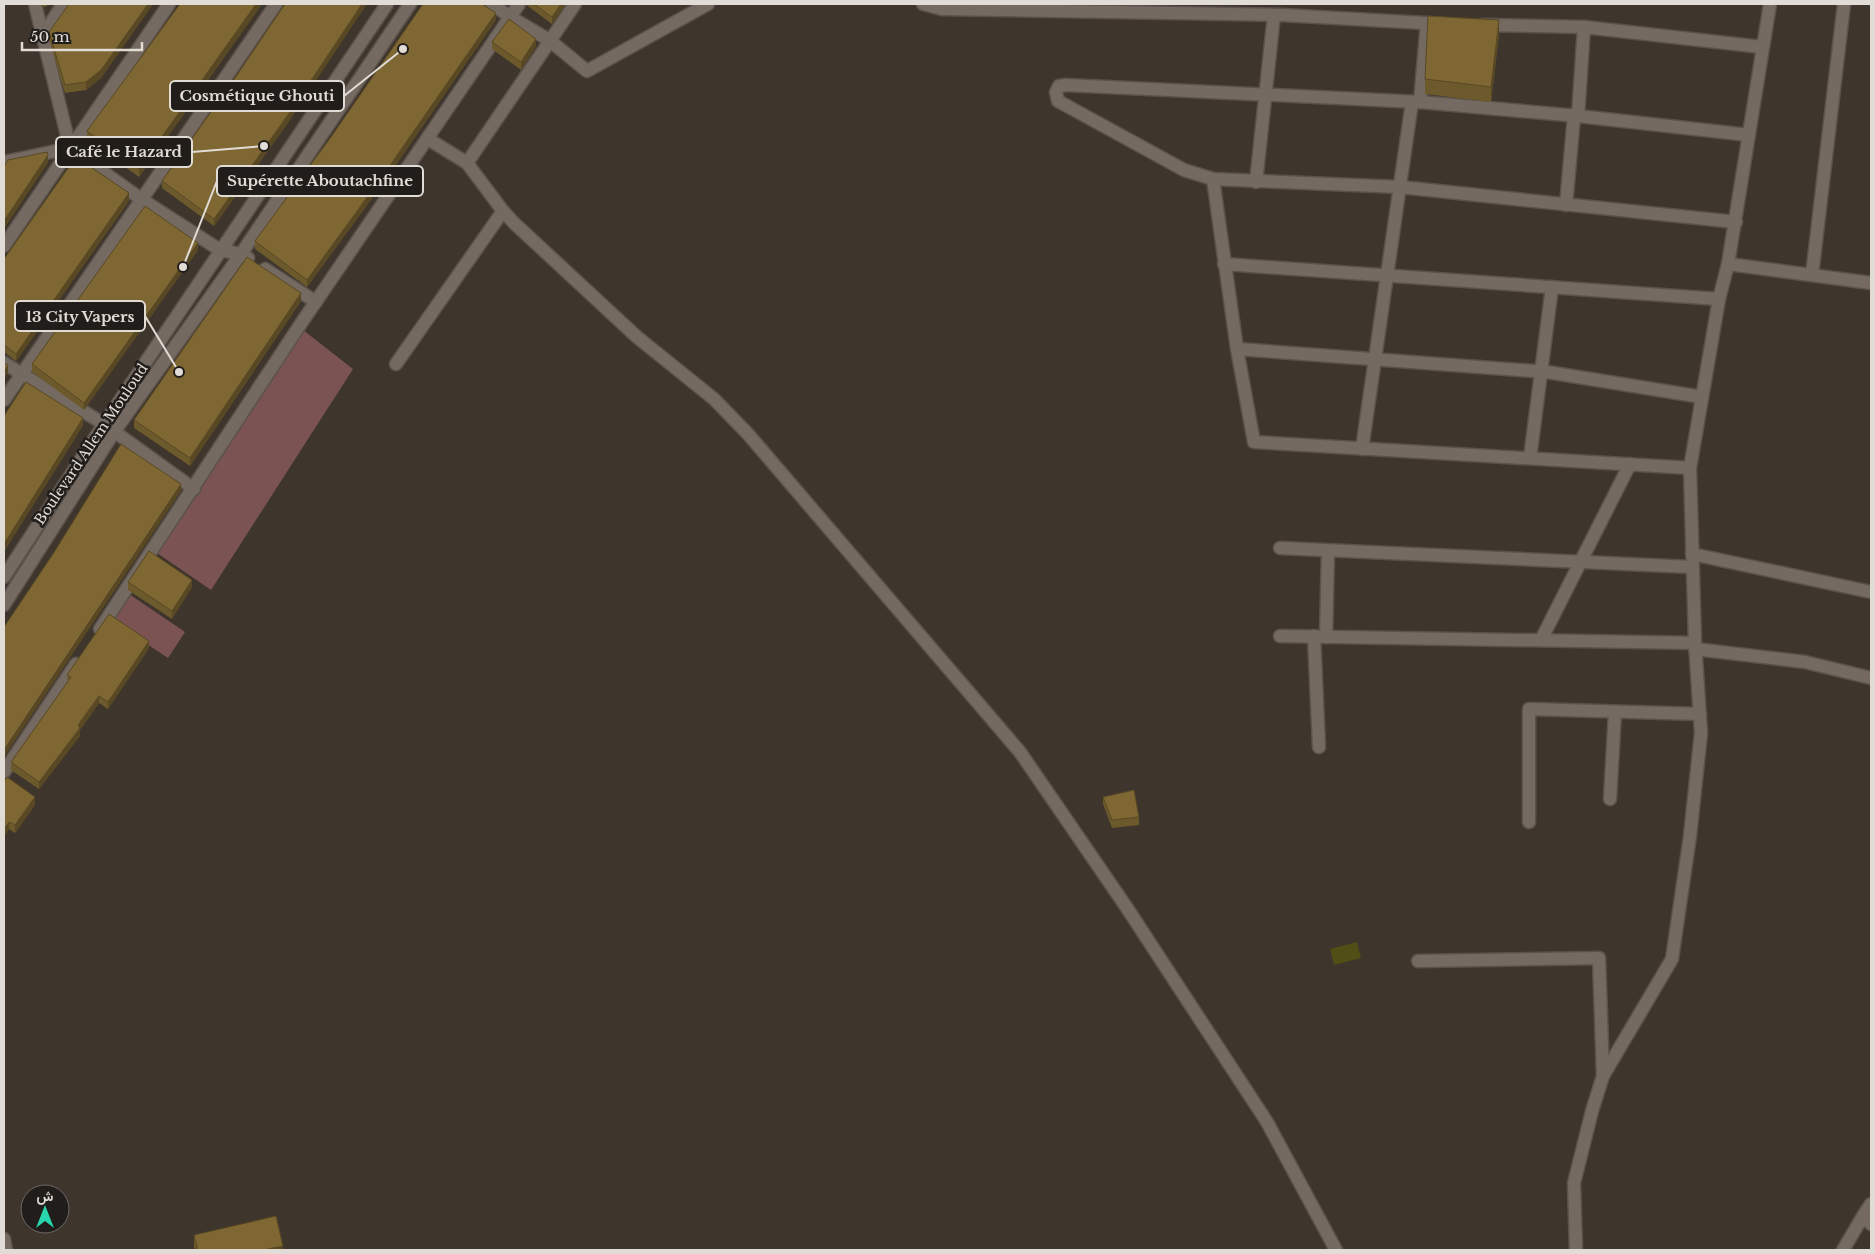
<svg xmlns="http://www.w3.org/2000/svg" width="1875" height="1254" viewBox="0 0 1875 1254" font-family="'Libre Baskerville',Vazirmatn,serif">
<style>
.green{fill:#7b5353}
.water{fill:#514e16}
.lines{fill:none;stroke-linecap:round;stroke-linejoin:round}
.minor-casing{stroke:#5a524b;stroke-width:15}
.secondary-casing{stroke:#5a524b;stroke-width:15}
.minor{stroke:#756a61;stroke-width:12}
.secondary{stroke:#756a61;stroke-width:12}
.wall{fill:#6c592c}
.shaded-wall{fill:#584824}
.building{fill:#7e6733;stroke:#584824}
.labels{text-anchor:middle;stroke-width:5;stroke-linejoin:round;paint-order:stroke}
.street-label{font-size:14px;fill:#e2dcd7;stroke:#211d1a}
.leader{fill:none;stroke:#e2dcd7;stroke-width:2}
.callout-dot{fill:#e2dcd7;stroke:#211d1a;stroke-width:2}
.callout{fill:#211d1a;stroke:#e2dcd7;stroke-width:2}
.callout-label{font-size:15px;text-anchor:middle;font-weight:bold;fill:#e2dcd7}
</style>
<rect width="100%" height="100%" fill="#3e352d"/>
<!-- green -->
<g class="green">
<polygon points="303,330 353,369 211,590 154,551"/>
<polygon points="129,594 185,632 168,658 111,620"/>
</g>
<!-- water -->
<polygon class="water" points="1357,942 1361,958 1334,965 1330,949"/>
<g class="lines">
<defs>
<g id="minor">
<polyline points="35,4 70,148 141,199 220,250 241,254 248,258"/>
<polyline points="492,4 510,17 549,40 587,71 708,4"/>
<polyline points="923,4 942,9 1282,15 1443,24"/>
<polyline points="1770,4 1728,264 1871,283"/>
<polyline points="1483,25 1584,27 1762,47"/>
<polyline points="43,35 63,4"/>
<polyline points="1420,102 1427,23"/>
<polyline points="1578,116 1584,27"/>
<polyline points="428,139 467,163 503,211 514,223 637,337 714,399 748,434 1020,752 1127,908 1267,1122 1336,1250"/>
<polyline points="4,162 70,148"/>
<polyline points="467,163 575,4"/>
<polyline points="1213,179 1237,349 1254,442 1690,468"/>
<polyline points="1256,182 1274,15"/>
<polyline points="1566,205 1574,116"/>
<polyline points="1736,222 1400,187 1213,179 1184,170 1058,101 1056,92 1059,86 1066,85 1420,102 1578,116 1749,135"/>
<polyline points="4,246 169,4"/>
<polyline points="1224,264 1719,299"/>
<polyline points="265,269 316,302"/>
<polyline points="1812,275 1844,4"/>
<polyline points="1237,349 1547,372 1702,397"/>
<polyline points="4,363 104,424 194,489"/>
<polyline points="396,364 503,211"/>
<polyline points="4,400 276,4"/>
<polyline points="1362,449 1412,102"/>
<polyline points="1530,458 1552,287"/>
<polyline points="1280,548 1692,567"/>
<polyline points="1692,554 1871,592"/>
<polyline points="100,629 302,322 519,4"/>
<polyline points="1280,636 1695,643"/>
<polyline points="1314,636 1319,747"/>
<polyline points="1326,637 1328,551"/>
<polyline points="1541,640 1630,464"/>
<polyline points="1695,649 1805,662 1871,678"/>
<polyline points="4,772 76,664"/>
<polyline points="1610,799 1615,712"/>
<polyline points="1529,822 1529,709 1700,714"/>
<polyline points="1418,961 1599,958 1603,1076 1592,1111 1574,1183 1576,1250"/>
<polyline points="1603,1076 1672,959 1690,836 1701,733 1695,643 1690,468 1719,299 1728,264"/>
<polyline points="1863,1216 1871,1204"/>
<polyline points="4,1239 6,1250"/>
<polyline points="1843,1250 1863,1216 1871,1224"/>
</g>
<g id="secondary">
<polyline points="4,577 104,424 387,4"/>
<polyline points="4,605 114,432 241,254 410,4"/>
</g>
</defs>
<!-- minor casing -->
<use href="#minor" class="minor-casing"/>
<!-- secondary casing -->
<use href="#secondary" class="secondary-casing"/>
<!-- minor -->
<use href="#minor" class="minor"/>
<!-- secondary -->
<use href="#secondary" class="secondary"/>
</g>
<!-- wall -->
<g class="wall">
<polygon points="40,4 48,4 46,7 40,5"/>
<polygon points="69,4 153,4 101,78 86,90 65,93 49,39 49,32"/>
<polygon points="180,4 262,4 139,177 87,139 87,131"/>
<polygon points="525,4 566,4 552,24"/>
<polygon points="496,20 384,182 307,287 255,249 255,241"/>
<polygon points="1499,35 1491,102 1425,94 1425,79"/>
<polygon points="492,42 536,46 521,70 492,49"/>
<polygon points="290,120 214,226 162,188 162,181"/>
<polygon points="129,201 16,361 4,352 4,259"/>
<polygon points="198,250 84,410 32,372 32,364"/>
<polygon points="301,301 190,466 134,428 134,420"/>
<polygon points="128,582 192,587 172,619 128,590"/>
<polygon points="149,648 108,709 99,703 80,730 80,736 39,789 11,770 11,762 68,682 67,675"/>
<polygon points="4,782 35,805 15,833 9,829"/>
<polygon points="1103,797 1139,817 1139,825 1112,828 1103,804"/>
<polygon points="194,1235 283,1250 195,1250 194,1247"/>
</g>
<!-- shaded-wall -->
<g class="shaded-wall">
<polygon points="148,4 153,4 101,78 86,90 86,82"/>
<polygon points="256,4 262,4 139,177 139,169"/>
<polygon points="362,4 367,4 290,120 214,226 214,219"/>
<polygon points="561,4 566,4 552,24 552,17"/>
<polygon points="496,13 496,20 384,182 307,287 307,280"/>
<polygon points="1499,20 1499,35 1491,102 1491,87"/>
<polygon points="536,39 536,46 521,70 521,62"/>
<polygon points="48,155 48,163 4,229 4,221"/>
<polygon points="129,193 129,201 16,361 16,354"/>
<polygon points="198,243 198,250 84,410 84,403"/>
<polygon points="301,293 301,301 190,466 190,458"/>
<polygon points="8,365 8,373 4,379 4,372"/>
<polygon points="83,418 83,426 4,552 4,544"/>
<polygon points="181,484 181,491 4,757 4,750"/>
<polygon points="192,580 192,587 172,619 172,611"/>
<polygon points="149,641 149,648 108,709 108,702"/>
<polygon points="99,696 99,703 80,730 80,736 39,789 39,782"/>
<polygon points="35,797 35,805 15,833 15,825"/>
<polygon points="9,822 9,829 4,837 4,829"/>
<polygon points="283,1246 283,1250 263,1250"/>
</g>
<!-- building -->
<g class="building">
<polygon points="69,4 148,4 101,70 86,82 65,85 49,32"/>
<polygon points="180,4 256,4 139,169 87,131"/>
<polygon points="285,4 362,4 290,112 214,219 162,181 237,75"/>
<polygon points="423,4 482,4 496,13 384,174 307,280 255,241 331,137"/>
<polygon points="534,4 561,4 552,17"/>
<polygon points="1428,16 1499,20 1491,87 1425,79"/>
<polygon points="509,19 536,39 521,62 492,42"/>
<polygon points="47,152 48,155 4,221 4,166 8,160"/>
<polygon points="76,157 129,193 16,354 4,345 4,259"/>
<polygon points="145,206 198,243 84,403 32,364"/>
<polygon points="247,257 301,293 190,458 134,420"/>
<polygon points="4,363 8,365 4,372"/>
<polygon points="26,382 83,418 4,544 4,416"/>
<polygon points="121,444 181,484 4,750 4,627 53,554"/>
<polygon points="149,551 192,580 172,611 128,582"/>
<polygon points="109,614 149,641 108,702 99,696 78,725 80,728 39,782 11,762 71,677 67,675"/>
<polygon points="7,777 35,797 15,825 9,822 4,829 4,782"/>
<polygon points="1134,790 1139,817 1112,820 1103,797"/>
<polygon points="276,1216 283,1246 263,1250 198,1250 194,1235"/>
</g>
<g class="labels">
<!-- street labels -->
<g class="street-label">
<text transform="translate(91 444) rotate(-56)" y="5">Boulevard Allem Mouloud</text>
</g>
</g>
<!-- callouts -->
<path class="leader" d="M403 49L344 96M264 146L192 152M183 267L217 181M179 372L145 316"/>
<g class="callout-dot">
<circle cx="403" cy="49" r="5"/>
<circle cx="264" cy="146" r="5"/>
<circle cx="183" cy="267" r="5"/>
<circle cx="179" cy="372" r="5"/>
</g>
<g class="callout">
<rect x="170" y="81" width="174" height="30" rx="5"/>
<rect x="56" y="137" width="136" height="30" rx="5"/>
<rect x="217" y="166" width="206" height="30" rx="5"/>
<rect x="15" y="301" width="130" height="30" rx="5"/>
</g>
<g class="callout-label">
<text x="257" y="101">Cosmétique Ghouti</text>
<text x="124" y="157">Café le Hazard</text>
<text x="320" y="186">Supérette Aboutachfine</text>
<text x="80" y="322">13 City Vapers</text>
</g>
<!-- border -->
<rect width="1875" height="1254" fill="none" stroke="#e2dcd7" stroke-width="10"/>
<!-- north arrow -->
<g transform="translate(45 1209)"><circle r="24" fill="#211d1a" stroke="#6e6966"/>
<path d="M0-4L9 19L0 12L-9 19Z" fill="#28d5ad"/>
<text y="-8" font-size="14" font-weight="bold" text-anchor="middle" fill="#e2dcd7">ش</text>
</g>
<!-- scale -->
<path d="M22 42v8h120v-8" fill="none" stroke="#e2dcd7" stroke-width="2.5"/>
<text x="30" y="42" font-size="15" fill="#e2dcd7" stroke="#211d1a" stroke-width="4" paint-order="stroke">50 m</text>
</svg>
